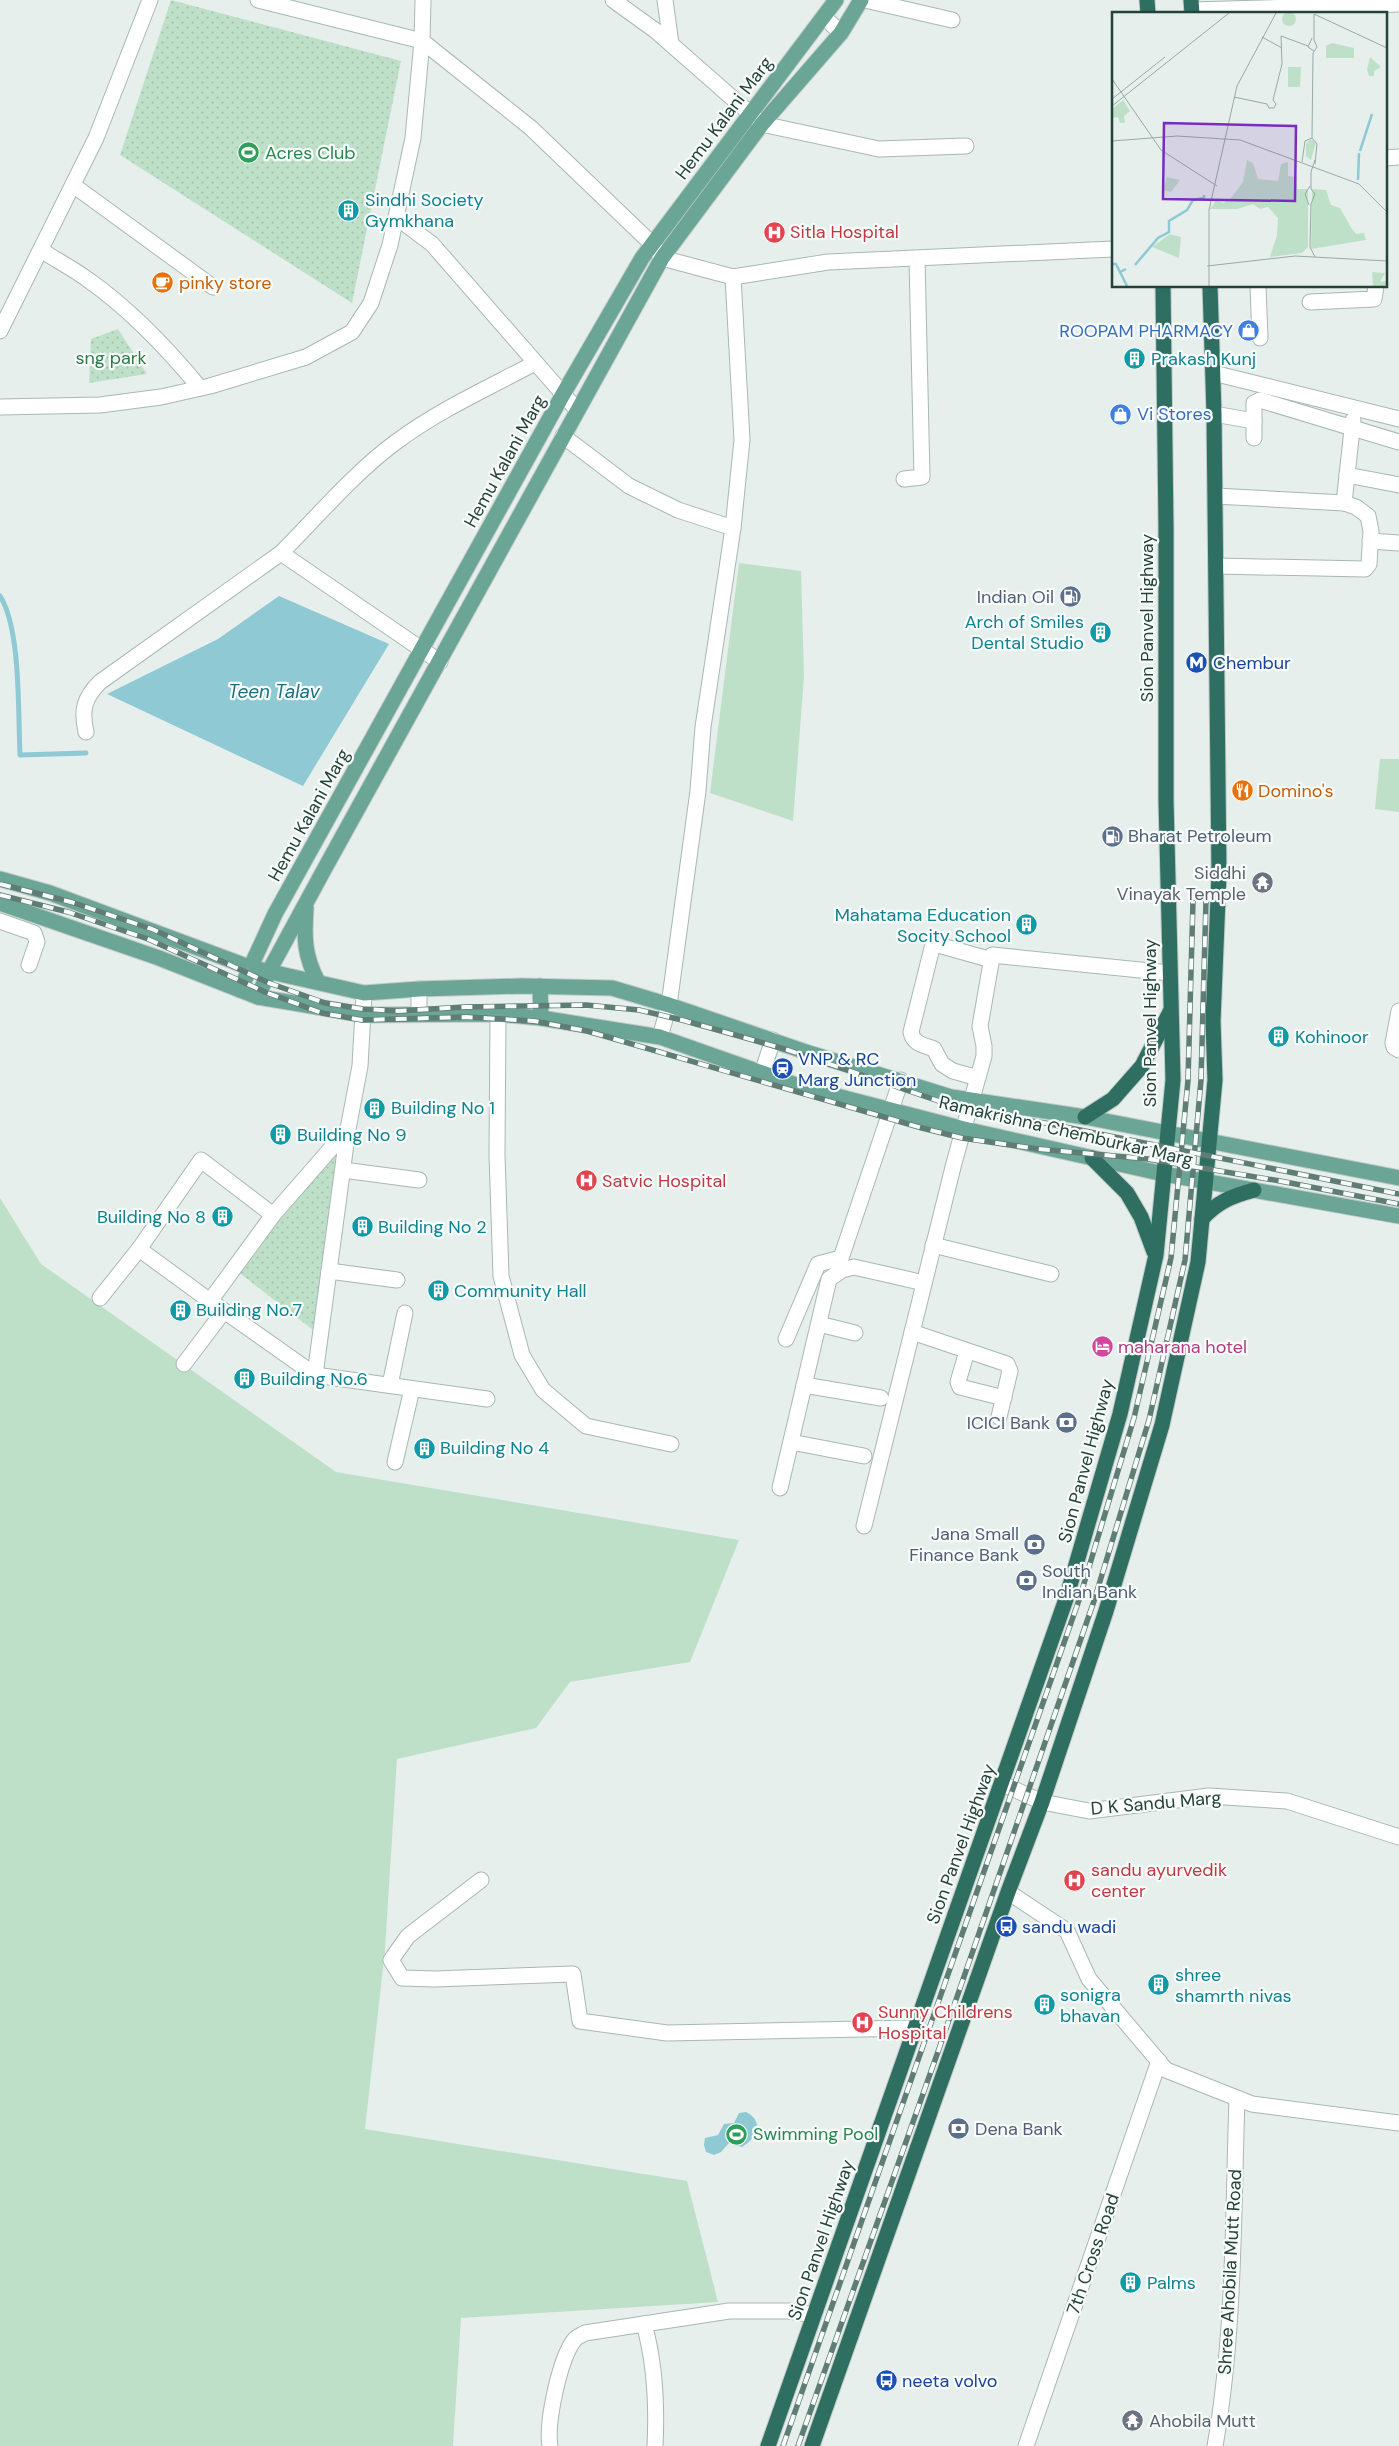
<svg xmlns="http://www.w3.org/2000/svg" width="1399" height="2446" viewBox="0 0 1399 2446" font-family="'DM Sans',sans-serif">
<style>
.grass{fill:#bfe0c8}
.park{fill:url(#park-dots)}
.water{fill:#8ec9d4}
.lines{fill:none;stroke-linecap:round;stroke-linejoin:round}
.stream{stroke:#8ec9d4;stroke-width:5}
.minor-casing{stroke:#a8b8b2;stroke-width:17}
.major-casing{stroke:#c2cac8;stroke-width:17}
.highway-casing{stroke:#c2cac8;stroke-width:17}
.minor{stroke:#fff;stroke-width:15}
.major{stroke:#6aa596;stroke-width:15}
.highway{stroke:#2f6f62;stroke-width:15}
.rail-casing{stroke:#5f7d75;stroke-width:5.5}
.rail{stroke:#f7fbf9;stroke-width:4;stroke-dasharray:11;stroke-linecap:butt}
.labels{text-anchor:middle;stroke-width:4.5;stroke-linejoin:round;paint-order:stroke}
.street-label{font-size:18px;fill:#24423a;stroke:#f7fbf9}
.leisure-label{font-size:18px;fill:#27864d;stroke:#f7fbf9;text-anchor:start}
.culture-label{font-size:18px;fill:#0d838f;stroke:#f7fbf9;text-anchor:start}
.health-label{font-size:18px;fill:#be3a42;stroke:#f7fbf9;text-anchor:start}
.food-label{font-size:18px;fill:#c56008;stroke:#f7fbf9;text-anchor:start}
.shop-label{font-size:18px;fill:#366cbe;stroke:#f7fbf9;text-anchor:end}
.park-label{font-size:18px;fill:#2d7a4b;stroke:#f7fbf9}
.service-label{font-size:18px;fill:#4e5e75;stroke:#f7fbf9;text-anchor:end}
.transit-label{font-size:18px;fill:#164399;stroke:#f7fbf9;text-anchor:start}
.worship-label{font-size:18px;fill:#5b616d;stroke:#f7fbf9;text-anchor:end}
.hotel-label{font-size:18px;fill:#b23c85;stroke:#f7fbf9;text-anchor:start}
.water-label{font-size:19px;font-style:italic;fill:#1c6f80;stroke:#f7fbf9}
.inset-river{fill:none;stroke:#8ec9d4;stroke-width:2.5}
.inset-road{fill:none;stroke:#98aaa4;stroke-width:1}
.view{fill:#7b2cbf;fill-opacity:0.15;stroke:#7b2cbf;stroke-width:2.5}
.inset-edge{fill:none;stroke:#24423a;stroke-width:2.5}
</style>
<defs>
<pattern id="park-dots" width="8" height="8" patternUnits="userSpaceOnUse" patternTransform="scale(1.25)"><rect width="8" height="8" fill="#bfe0c8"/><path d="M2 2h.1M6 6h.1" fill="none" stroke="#a4c1ad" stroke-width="1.8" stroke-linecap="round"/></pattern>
</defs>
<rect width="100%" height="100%" fill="#e6efeb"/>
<!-- grass -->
<g class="grass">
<polygon points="739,563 801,571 804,677 793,821 710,793"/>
<polygon points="1380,759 1399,759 1399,812 1375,809"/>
<polygon points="0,1198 41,1264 336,1472 739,1540 690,1662 570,1682 536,1728 397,1759 385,1950 365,2129 687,2181 718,2302 461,2318 453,2446 0,2446"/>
</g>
<!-- park -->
<g class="park">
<polygon points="171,0 401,61 352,303 120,155"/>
<polygon points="118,329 147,374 89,383 91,339"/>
<polygon points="340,1127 313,1330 233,1268"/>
</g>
<!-- water -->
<g class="water">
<polygon points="279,596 389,644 303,786 107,694 218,639"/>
<path d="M746 2112C765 2121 756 2139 742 2147L729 2143 721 2152 714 2155 706 2152 704 2145 705 2138 718 2135 724 2124 734 2123 739 2113Z"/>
</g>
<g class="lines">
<!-- stream -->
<path class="stream" d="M0 596C21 628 18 714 20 755L86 753"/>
<defs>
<g id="minor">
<polyline points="258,0 422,41 531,128 652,244 662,258 733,277 828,262 1113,249"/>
<polyline points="613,0 656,31 762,124 879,149 966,146"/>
<polyline points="665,0 671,44"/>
<polyline points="865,0 952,20"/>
<polyline points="1192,10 1399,4"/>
<polyline points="825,18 841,33"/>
<polyline points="1385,158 1399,157"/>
<polyline points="73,185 213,287"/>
<polyline points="396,217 432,244 577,410"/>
<path d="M41 250C56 260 72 268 87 279 130 309 167 348 200 388"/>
<polyline points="1258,286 1260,338"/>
<polyline points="1310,302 1374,299 1376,286"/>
<polyline points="0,331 96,138 150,0"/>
<polyline points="1213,373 1399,419"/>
<polyline points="0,407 100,405 161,397 210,386 306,357 352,332 371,303 390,245 413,138 422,41 423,0"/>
<polyline points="1214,414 1254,421"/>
<polyline points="563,436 629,486 678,510 733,528"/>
<polyline points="1254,438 1254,403 1260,400 1399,442"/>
<polyline points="1347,475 1399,485"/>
<polyline points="904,479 922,477 917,259"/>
<polyline points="1215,496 1344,503 1356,507 1368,516 1371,531 1369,564 1365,569 1216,566"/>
<polyline points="1344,503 1353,420"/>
<polyline points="1370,541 1399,543"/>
<path d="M281 553C316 518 356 471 396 442 439 410 488 388 535 363"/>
<path d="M86 732C81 710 84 698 100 682L281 553 440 662"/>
<polyline points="0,921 34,933 37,942 29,965"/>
<polyline points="992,955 1170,973"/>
<polyline points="419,989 419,1014"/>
<polyline points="1399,1011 1393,1043 1394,1047 1399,1050"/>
<polyline points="498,1014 497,1155 501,1276 522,1355 543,1390 586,1426 671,1444"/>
<polyline points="660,1037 669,1005 698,791 703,727 733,528 742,440 733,277"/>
<polyline points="762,1073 773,1040"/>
<polyline points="348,1129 273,1215 210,1301 315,1375 348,1129 360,1066 364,993"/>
<polyline points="343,1170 419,1180"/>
<polyline points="933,1245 1051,1274"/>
<polyline points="139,1249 210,1301"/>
<polyline points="329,1271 397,1280"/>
<polyline points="100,1298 139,1249 201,1160 273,1215"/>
<polyline points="819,1324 855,1333"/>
<polyline points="912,1332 1007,1364 1010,1371 999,1417"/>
<polyline points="786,1339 818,1264 841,1258 901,1080"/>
<polyline points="967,1351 958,1382 960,1387 1004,1398"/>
<polyline points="184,1364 224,1311"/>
<polyline points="315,1375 487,1399"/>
<polyline points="390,1385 405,1313"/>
<polyline points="804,1385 881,1398"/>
<polyline points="791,1442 864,1456"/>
<polyline points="395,1462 412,1389"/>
<polyline points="780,1488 829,1279 842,1270 854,1267 924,1283"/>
<path d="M864 1526 954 1163 984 1056V1046L980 1026 991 963 988 959 935 944 932 948 911 1032C913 1044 924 1045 934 1049L942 1064 953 1071 978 1078"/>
<polyline points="1003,1784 1042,1802 1089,1811 1209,1796 1287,1801 1399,1837"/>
<polyline points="481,1880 408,1936 391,1960 402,1978 434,1979 573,1974 580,2021 667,2033 915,2028"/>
<polyline points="1008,1892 1067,1931 1089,1979 1166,2070 1252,2104 1399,2123"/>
<path d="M644 2324C655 2363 657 2406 655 2446"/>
<path d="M550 2446C546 2422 560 2357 575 2339 578 2336 582 2335 585 2333L729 2311H789L814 2315"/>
<polyline points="1026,2446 1159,2061"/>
<path d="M1215 2446C1235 2332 1233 2214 1237 2098"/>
</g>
<g id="major">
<polyline points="0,879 50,893 249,967 364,993 419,989 521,986 612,988 669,1005 806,1052 951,1097 1085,1117 1399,1178"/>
<polyline points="0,903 159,958 258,997 364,1015 498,1014 541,1018 660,1037 802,1087 964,1129 1164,1174 1399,1216"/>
<path d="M306 908C304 938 304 955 318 982"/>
<polyline points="540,986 541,1018"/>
<polyline points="240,990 275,914 562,396 642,258 836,0"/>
<polyline points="258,997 269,971 325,868 662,258 762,124 841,33 861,0"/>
</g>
<g id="highway">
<polyline points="1147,0 1148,14"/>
<polyline points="1191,0 1192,14"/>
<polyline points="1085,1117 1113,1099 1142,1066 1170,1012"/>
<polyline points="1092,1158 1127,1193 1141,1217 1154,1252"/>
<path d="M1202 1219C1217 1202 1232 1196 1254 1190"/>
<polyline points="768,2446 1066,1599 1120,1414 1156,1255 1173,1080 1166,800 1166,528 1163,286"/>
<polyline points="812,2446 1008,1892 1042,1802 1106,1611 1162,1425 1198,1262 1215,1080 1213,1021 1219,874 1214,414 1210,286"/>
</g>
</defs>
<!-- minor casing -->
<use href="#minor" class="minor-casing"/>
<!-- major casing -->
<use href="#major" class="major-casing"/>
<!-- highway casing -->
<use href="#highway" class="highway-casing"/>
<!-- minor -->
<use href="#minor" class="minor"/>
<!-- major -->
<use href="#major" class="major"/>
<!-- highway -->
<use href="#highway" class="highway"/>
<defs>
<g id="rail">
<polyline points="0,884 71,902 152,929 269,983 325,1003 363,1009 398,1011 465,1007 586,1005 639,1010 682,1020 788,1050 971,1112 1045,1123 1399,1194"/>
<polyline points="0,895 68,912 148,939 265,992 322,1013 362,1020 466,1017 534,1021 587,1031 922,1128 962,1138 1038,1149 1148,1159 1280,1181 1399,1204"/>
<polyline points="783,2446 1079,1600 1134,1418 1171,1258 1188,1080 1193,901"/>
<polyline points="798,2446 940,2046 1094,1601 1149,1420 1185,1260 1201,1080 1206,901"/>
</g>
</defs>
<!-- rail casing -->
<use href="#rail" class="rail-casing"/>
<!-- rail -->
<use href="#rail" class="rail"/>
</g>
<!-- icons -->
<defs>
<symbol id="stadium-disc" viewBox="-11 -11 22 22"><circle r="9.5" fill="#2e9e5b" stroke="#f7fbf9"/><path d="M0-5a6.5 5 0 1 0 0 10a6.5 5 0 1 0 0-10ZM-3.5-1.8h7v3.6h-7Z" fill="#fff"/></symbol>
<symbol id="building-disc" viewBox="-11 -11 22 22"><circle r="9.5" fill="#0f9aa8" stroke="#f7fbf9"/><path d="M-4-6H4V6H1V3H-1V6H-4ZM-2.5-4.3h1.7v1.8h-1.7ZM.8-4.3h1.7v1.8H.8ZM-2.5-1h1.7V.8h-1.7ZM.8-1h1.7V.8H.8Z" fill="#fff"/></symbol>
<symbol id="hospital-disc" viewBox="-11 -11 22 22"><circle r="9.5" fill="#e0444e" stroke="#f7fbf9"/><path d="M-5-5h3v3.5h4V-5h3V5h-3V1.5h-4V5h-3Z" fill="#fff"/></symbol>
<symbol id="cafe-disc" viewBox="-11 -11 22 22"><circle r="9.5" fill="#e8710a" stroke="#f7fbf9"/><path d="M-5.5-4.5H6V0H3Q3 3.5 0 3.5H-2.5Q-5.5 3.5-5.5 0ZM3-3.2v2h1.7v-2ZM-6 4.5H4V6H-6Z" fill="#fff"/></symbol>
<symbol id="shop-disc" viewBox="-11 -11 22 22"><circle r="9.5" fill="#3f7fe0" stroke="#f7fbf9"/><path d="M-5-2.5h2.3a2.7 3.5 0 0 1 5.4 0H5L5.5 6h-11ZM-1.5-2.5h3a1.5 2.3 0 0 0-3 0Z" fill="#fff"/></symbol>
<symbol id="fuel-disc" viewBox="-11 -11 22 22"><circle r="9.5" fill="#5c6f8a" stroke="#f7fbf9"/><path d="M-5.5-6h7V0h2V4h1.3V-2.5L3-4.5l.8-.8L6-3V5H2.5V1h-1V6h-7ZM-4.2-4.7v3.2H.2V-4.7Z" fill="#fff"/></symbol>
<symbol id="metro-disc" viewBox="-11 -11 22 22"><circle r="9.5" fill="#1a4fb4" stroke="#f7fbf9"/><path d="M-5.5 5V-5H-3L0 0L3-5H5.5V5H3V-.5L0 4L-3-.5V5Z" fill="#fff"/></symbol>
<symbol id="restaurant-disc" viewBox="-11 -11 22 22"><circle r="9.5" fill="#e8710a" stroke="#f7fbf9"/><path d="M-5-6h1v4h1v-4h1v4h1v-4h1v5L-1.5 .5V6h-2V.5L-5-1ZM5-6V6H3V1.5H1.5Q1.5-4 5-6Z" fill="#fff"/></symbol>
<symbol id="temple-disc" viewBox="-11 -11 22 22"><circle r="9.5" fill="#6b7280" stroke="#f7fbf9"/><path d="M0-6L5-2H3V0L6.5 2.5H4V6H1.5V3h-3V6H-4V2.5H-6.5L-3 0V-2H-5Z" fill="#fff"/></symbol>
<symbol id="station-disc" viewBox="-11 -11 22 22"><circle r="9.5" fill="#1a4fb4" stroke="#f7fbf9"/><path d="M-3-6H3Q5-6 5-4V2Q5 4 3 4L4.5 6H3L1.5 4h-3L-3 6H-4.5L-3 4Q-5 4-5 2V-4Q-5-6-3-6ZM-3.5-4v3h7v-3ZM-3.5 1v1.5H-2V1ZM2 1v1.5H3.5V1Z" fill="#fff"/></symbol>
<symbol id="hotel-disc" viewBox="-11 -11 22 22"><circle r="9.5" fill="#d1479c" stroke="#f7fbf9"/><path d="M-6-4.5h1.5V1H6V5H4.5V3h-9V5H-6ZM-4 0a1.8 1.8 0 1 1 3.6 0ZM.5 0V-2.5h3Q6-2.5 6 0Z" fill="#fff"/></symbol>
<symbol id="bank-disc" viewBox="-11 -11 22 22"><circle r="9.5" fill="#5c6f8a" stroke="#f7fbf9"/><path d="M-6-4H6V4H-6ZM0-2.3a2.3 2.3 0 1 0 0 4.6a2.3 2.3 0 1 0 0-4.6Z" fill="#fff"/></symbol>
<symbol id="bus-disc" viewBox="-11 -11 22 22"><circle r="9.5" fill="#1a4fb4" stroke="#f7fbf9"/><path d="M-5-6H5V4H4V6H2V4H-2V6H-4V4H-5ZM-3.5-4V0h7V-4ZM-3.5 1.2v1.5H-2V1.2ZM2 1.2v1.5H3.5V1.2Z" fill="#fff"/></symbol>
</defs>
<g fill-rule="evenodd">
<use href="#stadium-disc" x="236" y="140" width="25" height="25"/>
<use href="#building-disc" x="336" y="198" width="25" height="25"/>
<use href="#hospital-disc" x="762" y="220" width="25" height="25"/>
<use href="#cafe-disc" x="150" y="270" width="25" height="25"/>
<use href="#shop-disc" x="1236" y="318" width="25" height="25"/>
<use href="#building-disc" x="1122" y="346" width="25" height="25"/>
<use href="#shop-disc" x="1108" y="402" width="25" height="25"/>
<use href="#fuel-disc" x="1058" y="584" width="25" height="25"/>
<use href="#building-disc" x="1088" y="620" width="25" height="25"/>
<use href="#metro-disc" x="1184" y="650" width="25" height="25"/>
<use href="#restaurant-disc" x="1230" y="778" width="25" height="25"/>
<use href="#fuel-disc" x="1100" y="824" width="25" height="25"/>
<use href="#temple-disc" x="1250" y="870" width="25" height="25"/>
<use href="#building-disc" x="1014" y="912" width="25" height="25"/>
<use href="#building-disc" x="1266" y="1024" width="25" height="25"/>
<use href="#station-disc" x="770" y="1056" width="25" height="25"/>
<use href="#building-disc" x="362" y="1096" width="25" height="25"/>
<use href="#building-disc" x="268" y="1122" width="25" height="25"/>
<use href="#hospital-disc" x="574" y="1168" width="25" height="25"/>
<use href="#building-disc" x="210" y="1204" width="25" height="25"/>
<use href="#building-disc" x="350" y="1214" width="25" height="25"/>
<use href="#building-disc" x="426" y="1278" width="25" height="25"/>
<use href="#building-disc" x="168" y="1298" width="25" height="25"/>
<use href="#hotel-disc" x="1090" y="1334" width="25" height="25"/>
<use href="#building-disc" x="232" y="1366" width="25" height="25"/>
<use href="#bank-disc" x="1054" y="1410" width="25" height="25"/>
<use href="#building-disc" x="412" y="1436" width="25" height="25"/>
<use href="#bank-disc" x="1022" y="1532" width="25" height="25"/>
<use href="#bank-disc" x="1014" y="1568" width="25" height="25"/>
<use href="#hospital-disc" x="1062" y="1868" width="25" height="25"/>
<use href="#bus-disc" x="994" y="1914" width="25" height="25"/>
<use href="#building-disc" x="1146" y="1972" width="25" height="25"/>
<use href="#building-disc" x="1032" y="1992" width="25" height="25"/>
<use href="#hospital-disc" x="850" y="2010" width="25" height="25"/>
<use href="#bank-disc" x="946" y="2116" width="25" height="25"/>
<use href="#stadium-disc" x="724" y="2122" width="25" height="25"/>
<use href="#building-disc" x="1118" y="2270" width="25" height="25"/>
<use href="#bus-disc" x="874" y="2368" width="25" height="25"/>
<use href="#temple-disc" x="1120" y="2408" width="25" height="25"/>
</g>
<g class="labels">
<!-- street labels -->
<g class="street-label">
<text transform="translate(724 118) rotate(-53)" y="6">Hemu Kalani Marg</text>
<text transform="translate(505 461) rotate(-61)" y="6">Hemu Kalani Marg</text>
<text transform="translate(1147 618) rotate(-90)" y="6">Sion Panvel Highway</text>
<text transform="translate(309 815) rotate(-61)" y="6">Hemu Kalani Marg</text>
<text transform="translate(1150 1023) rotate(-90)" y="6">Sion Panvel Highway</text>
<text transform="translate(1066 1131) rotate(13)" y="6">Ramakrishna Chemburkar Marg</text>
<text transform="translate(1086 1461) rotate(-75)" y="6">Sion Panvel Highway</text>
<text transform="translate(1156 1803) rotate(-5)" y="6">D K Sandu Marg</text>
<text transform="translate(961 1844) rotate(-70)" y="6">Sion Panvel Highway</text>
<text transform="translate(821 2240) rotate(-71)" y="6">Sion Panvel Highway</text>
<text transform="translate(1093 2254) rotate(-71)" y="6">7th Cross Road</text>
<text transform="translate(1230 2272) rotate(-87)" y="6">Shree Ahobila Mutt Road</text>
</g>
<!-- leisure labels -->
<g class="leisure-label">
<text x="265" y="159">Acres Club</text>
<text x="753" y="2140">Swimming Pool</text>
</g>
<!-- culture labels -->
<g class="culture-label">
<text x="365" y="206">Sindhi Society<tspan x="365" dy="21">Gymkhana</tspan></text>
<text x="1151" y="365">Prakash Kunj</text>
<text x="1084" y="628" text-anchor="end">Arch of Smiles<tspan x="1084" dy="21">Dental Studio</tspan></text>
<text x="1011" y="921" text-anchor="end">Mahatama Education<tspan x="1011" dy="21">Socity School</tspan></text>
<text x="1295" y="1043">Kohinoor</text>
<text x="391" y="1114">Building No 1</text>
<text x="297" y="1141">Building No 9</text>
<text x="206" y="1223" text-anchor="end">Building No 8</text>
<text x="378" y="1233">Building No 2</text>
<text x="454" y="1297">Community Hall</text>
<text x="196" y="1316">Building No.7</text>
<text x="260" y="1385">Building No.6</text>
<text x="440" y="1454">Building No 4</text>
<text x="1175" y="1981">shree<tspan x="1175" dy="21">shamrth nivas</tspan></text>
<text x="1060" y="2001">sonigra<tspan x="1060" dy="21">bhavan</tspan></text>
<text x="1147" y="2289">Palms</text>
</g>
<!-- health labels -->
<g class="health-label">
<text x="790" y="238">Sitla Hospital</text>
<text x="602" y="1187">Satvic Hospital</text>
<text x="1091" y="1876">sandu ayurvedik<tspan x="1091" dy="21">center</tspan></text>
<text x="878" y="2018">Sunny Childrens<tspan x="878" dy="21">Hospital</tspan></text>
</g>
<!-- food labels -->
<g class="food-label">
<text x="179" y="289">pinky store</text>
<text x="1258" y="797">Domino's</text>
</g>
<!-- shop labels -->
<g class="shop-label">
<text x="1233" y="337">ROOPAM PHARMACY</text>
<text x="1137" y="420" text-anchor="start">Vi Stores</text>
</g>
<!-- park labels -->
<g class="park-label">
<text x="111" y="364">sng park</text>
</g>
<!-- service labels -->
<g class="service-label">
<text x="1054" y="603">Indian Oil</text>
<text x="1128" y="842" text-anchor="start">Bharat Petroleum</text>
<text x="1050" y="1429">ICICI Bank</text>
<text x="1019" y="1540">Jana Small<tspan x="1019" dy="21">Finance Bank</tspan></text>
<text x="1042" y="1577" text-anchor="start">South<tspan x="1042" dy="21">Indian Bank</tspan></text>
<text x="975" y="2135" text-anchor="start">Dena Bank</text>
</g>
<!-- transit labels -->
<g class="transit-label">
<text x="1213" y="669">Chembur</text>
<text x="798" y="1065">VNP &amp; RC<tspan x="798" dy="21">Marg Junction</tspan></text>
<text x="1022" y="1933">sandu wadi</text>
<text x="902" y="2387">neeta volvo</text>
</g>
<!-- worship labels -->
<g class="worship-label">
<text x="1246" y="879">Siddhi<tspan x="1246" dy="21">Vinayak Temple</tspan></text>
<text x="1149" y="2427" text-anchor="start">Ahobila Mutt</text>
</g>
<!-- hotel labels -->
<g class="hotel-label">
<text x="1118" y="1353">maharana hotel</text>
</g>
<!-- water labels -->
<g class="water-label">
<text x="274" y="698">Teen Talav</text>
</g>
</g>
<!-- overview -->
<g transform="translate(1112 12)">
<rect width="275" height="275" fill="#e6efeb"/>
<path d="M170 7a7 7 0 1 1 14 0a7 7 0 1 1-14 0ZM220 31 242 36V46H214V34ZM11 88 18 99 12 104 13 111H8L6 105 0 106V97ZM135 148 141 151 146 167 166 169 169 152 176 150V164L185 165V177H196V235L190 241 158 245 165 223 166 206 156 195 148 197 141 192 125 197H98L104 188 111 191 119 186 131 170ZM200 177 214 178 219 193 228 196 240 217 244 222 252 221 254 228 199 237ZM260 260 273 261 268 270 275 269V274H261Z" fill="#bfe0c8"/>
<path d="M258 45 269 55 262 59V64H257L255 58ZM176 55H189L188 75H176ZM198 127 204 130 199 148 194 144V132ZM55 165 68 168 59 180 51 178ZM58 222 69 225 67 246 40 235Z" fill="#bfe0c8"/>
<path class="inset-river" d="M248 139 260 102M246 168 247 141M0 252H4L8 260 14 257M23 253 46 226 57 220V209L75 198 81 188 92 186V183M8 260 15 274"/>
<path class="inset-road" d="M202 2 275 36M150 25 170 36M200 26 196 35 202 39M0 67 49 138 105 174M122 85 155 92M0 87 53 45M161 88 170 52 169 24 196 34M155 92 157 96H162L164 92 161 88M0 94 117 1M200 126 201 41 205 35 202 28V2M0 129 65 124 128 128 247 172 275 200M190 150 193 129 200 126 205 132 203 152M197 193 193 182 198 174M203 245 198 235 199 192 203 182 199 177V160L203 148M95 254 183 244 275 249M97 274V198L125 74 164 1"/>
<path class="view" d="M52 111 184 114 183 189 51 187Z"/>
<rect width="275" height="275" class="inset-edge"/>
</g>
</svg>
